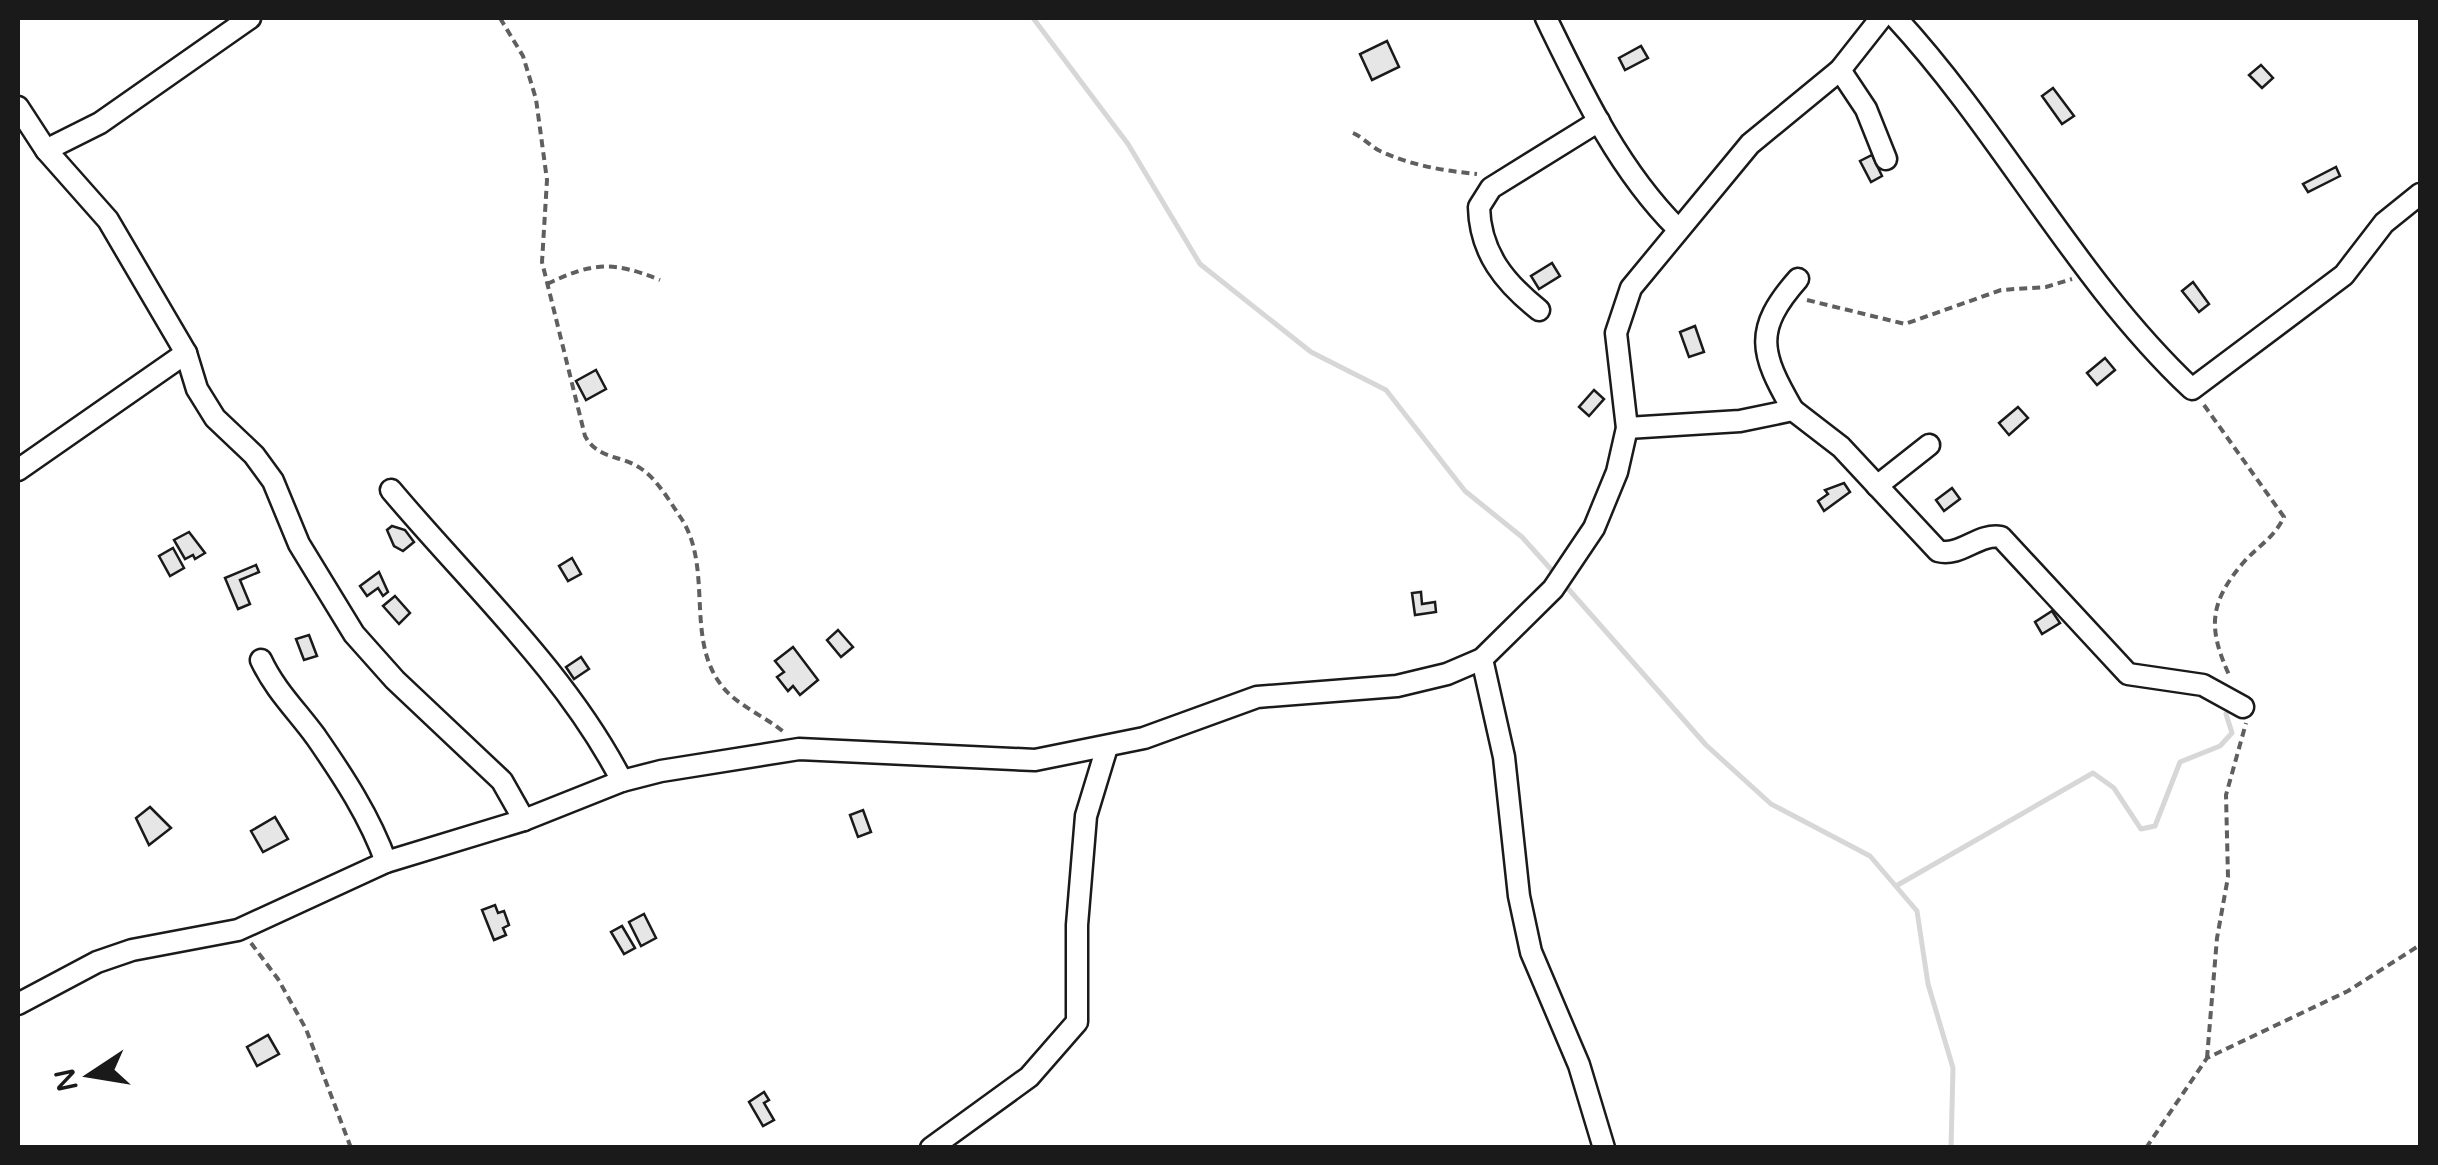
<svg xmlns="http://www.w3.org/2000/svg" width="2438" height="1165" viewBox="0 0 2438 1165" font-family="'Varela Round',sans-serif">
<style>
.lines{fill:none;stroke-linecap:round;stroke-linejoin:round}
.stream{stroke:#d7d7d7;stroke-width:5}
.building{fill:#e6e6e6;stroke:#1a1a1a;stroke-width:2.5}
.minor-casing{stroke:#1a1a1a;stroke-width:25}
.path{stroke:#5f5f5f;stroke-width:4;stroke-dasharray:8 5;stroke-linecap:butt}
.minor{stroke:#fff;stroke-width:20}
</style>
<rect width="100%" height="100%" fill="#fff"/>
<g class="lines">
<!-- stream -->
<g class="stream">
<polyline points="1033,18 1128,144 1200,264 1311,352 1386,390 1465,491 1522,537 1557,576"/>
<polyline points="1564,584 1706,745 1771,804 1870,856 1917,911 1928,984 1953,1068 1951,1148"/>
<polyline points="1896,886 2093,773 2114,788 2141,829 2155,826 2180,762 2220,746 2232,733 2226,714"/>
</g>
</g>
<!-- building -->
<g class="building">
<polygon points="1387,41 1399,67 1372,80 1360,54"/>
<polygon points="1641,46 1648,58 1625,70 1619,58"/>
<polygon points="2261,65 2273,78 2262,88 2249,75"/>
<polygon points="2053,88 2074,116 2062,124 2042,96"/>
<polygon points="1872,155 1882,176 1871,182 1860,161"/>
<polygon points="2336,167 2340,176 2308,192 2303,184"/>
<polygon points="1552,263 1560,276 1539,289 1531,276"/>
<polygon points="2193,282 2209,304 2199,312 2182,291"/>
<polygon points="1695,326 1704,352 1689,357 1680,332"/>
<polygon points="2105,358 2115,370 2097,385 2087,373"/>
<polygon points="596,370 606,389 586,400 576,381"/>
<polygon points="1594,390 1604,399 1589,416 1579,407"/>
<polygon points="2018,407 2028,418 2009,435 1999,423"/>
<polygon points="1844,483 1850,492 1824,511 1818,501 1828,494 1825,490"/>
<polygon points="1952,488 1960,499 1944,511 1936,500"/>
<polygon points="392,526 405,530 414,542 403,551 394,546 387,530"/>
<polygon points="189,532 205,553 195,559 193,555 185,559 174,540"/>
<polygon points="173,548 184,568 170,576 159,556"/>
<polygon points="572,558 581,574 568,581 559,566"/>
<polygon points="256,565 259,572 240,580 250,604 238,609 225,578"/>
<polygon points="379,572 388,592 383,596 378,588 367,596 360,586"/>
<polygon points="1421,592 1422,604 1435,602 1436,612 1415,615 1412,593"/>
<polygon points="395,596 410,613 399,624 383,606"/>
<polygon points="2052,611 2060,623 2042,634 2035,622"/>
<polygon points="838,630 853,647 841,657 827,640"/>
<polygon points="309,635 317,656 304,660 296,639"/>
<polygon points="793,647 818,680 800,695 793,686 788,691 777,677 784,672 775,661"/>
<polygon points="581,657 589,669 574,679 566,667"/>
<polygon points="150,807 171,828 149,845 136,818"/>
<polygon points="863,810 871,832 858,837 850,815"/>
<polygon points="275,817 288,839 263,852 251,831"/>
<polygon points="495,905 498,913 504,911 509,925 503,928 506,935 494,940 482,910"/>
<polygon points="644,914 656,938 641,946 629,922"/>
<polygon points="622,926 635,948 624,954 611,932"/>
<polygon points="268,1035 279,1054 257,1066 247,1047"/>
<polygon points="764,1092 769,1100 764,1103 774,1120 763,1126 749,1102"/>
</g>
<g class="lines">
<defs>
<g id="minor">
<path d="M1546 18C1582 92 1618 169 1677 228"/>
<path d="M1896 18C2003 134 2076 280 2192 389L2344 275 2384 223 2420 194"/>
<polyline points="1840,70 1866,109 1886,159"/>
<polyline points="18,107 46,150 108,220 186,353 197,389 215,418 254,455 273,481 299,544 354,634 395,680 502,781 524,820"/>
<polyline points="46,150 100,123 250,18"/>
<path d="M1539 310C1505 283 1480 253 1479 207L1491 188 1599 121"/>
<path d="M1793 410C1760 353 1753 330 1798 279"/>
<path d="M1627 428 1740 421 1793 410 1841 447 1938 551C1961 557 1978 533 2001 537L2128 674 2203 685 2243 707"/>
<polyline points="18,470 186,353"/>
<polyline points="1877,486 1929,445"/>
<path d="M391 490C470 584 566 672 622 781"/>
<polyline points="1482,659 1504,757 1519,896 1531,952 1579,1065 1604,1148"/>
<path d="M261 660C275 690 297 711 316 737 343 776 370 817 386 862"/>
<polyline points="18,1004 97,962 132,950 238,930 386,862 524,820 622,781 661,771 799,749 1035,760 1144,738 1257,697 1397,686 1447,674 1482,659 1553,589 1594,528 1617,472 1627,428 1616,333 1631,288 1750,144 1840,70 1881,18"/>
<polyline points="931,1148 1029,1077 1077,1022 1077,925 1086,816 1107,747"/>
</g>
</defs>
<!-- minor casing -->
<use href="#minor" class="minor-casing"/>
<!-- path -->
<g class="path">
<path d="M500 18 523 56 536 99 547 180 542 262 585 436C599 461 622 454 643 470 659 482 670 502 681 518 713 567 686 635 719 682 734 705 766 716 786 734"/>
<path d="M1353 133C1364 138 1370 146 1380 151 1410 165 1444 171 1477 174"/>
<path d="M547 284C593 262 613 261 660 280"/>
<polyline points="1807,300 1905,324 2001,290 2046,287 2072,279"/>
<path d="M2204 405 2284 517C2274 538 2258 546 2243 563 2207 605 2209 631 2230 677"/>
<polyline points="251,943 278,979 306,1029 351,1148"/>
<polyline points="2207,1058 2217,938 2228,877 2226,795 2246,723"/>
<polyline points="2146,1148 2207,1058 2348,991 2420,945"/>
</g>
<!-- minor -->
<use href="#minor" class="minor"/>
</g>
<!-- border -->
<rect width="2438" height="1165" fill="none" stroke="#1a1a1a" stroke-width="40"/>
<!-- north arrow -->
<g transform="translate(90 1075) rotate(258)" stroke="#ffffff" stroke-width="8" paint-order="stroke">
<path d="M0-8L18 38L0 25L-18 38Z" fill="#1a1a1a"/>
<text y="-15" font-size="28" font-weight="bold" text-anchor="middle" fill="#1a1a1a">N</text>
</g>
</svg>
